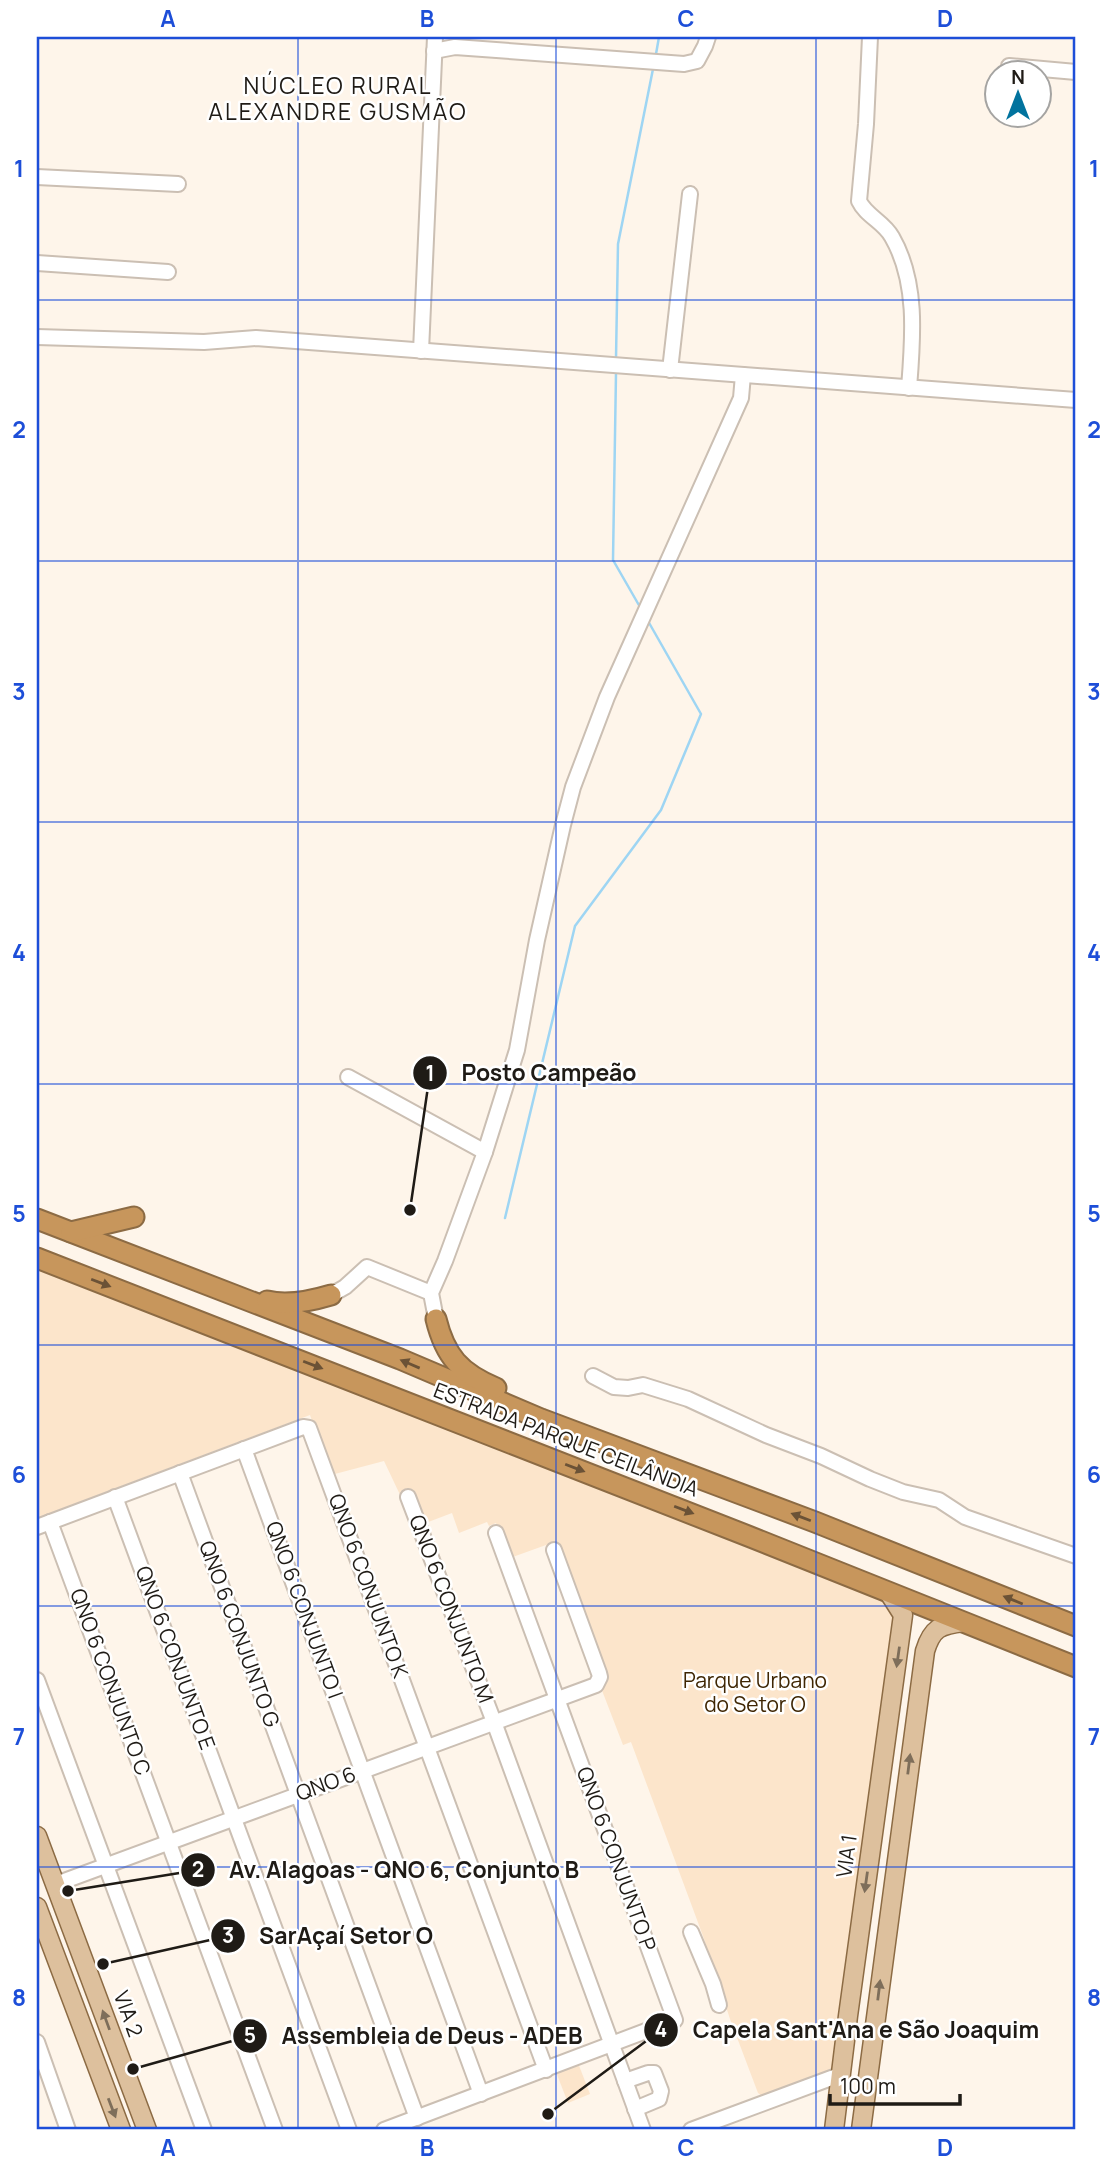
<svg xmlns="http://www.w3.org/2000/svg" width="1113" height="2167" viewBox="0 0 1113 2167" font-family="Manrope,sans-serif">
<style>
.green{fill:#fce5cb}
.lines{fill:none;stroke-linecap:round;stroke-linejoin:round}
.stream{stroke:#9ed5f3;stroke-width:2.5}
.minor-casing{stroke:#cbbfb3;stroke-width:18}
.major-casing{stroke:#8c6b44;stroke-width:21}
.highway-casing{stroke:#8c6b44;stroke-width:23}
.minor{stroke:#fff;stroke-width:14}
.major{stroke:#ddc09d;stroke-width:18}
.highway{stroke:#c7965c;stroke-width:19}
.oneway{fill:#6b5236}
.oneway2{fill:#7e6e5a}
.grid{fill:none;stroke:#1d4ed8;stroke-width:2;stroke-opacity:0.55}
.labels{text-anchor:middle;stroke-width:5;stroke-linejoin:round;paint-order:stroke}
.street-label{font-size:21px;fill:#1f1b16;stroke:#fff}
.park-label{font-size:21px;fill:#3f2603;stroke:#fff}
.neighbourhood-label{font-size:23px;letter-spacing:2px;fill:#1f1b16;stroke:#fff}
.leader{fill:none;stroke:#1f1b16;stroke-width:2.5}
.callout-dot{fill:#1f1b16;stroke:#fff;stroke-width:2.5}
.mark-label{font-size:21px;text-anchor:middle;font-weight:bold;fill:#fff}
.callout-label{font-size:23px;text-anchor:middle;font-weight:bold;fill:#1f1b16;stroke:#fff;stroke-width:5;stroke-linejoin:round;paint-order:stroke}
.neatline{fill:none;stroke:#1d4ed8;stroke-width:2.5}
.grid-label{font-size:23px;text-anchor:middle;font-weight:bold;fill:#1d4ed8}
</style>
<rect width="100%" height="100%" fill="#fef5ea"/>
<!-- green -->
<g class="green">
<polygon points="37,1265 885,1600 898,1614 835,2071 762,2096 758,2093 730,2019 703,1936 631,1742 623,1745 546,1545 510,1558 496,1523 489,1526 487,1522 459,1533 452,1513 423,1524 402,1499 384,1461 331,1475 310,1415 37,1518"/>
<polygon points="578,2063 590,2094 568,2103 556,2072"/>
</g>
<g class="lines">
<!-- stream -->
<g class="stream">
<polyline points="656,54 659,37"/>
<polyline points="616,358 618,244 653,69"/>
<polyline points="616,373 613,560 640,607"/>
<polyline points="505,1218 575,926 661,810 701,714 648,621"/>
</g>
<defs>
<g id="minor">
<path d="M870 37 866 124 859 201C866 216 884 222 892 237 918 282 913 338 909 388"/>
<polyline points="434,51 455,47 684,64 697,61 705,46 708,37"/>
<polyline points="1009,66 1076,72"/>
<polyline points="37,177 178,184"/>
<polyline points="37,263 168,272"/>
<polyline points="37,337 204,342 256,338 1076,400"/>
<polyline points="421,351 435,37"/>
<polyline points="670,370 690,194"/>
<polyline points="348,1077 485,1152"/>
<polyline points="331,1295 345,1287 367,1267 431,1293"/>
<polyline points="436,1319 431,1293 445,1261 485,1152 517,1050 537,940 563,825 573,787 607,697 741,398 743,375"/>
<polyline points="593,1376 614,1387 628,1388 643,1385 688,1399 766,1435 821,1456 870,1479 903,1492 939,1500 965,1517 1076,1556"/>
<polyline points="244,1449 481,2094"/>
<polyline points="180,1473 417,2118"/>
<polyline points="115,1497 349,2130"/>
<polyline points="408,1497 494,1722 643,2130"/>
<polyline points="50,1522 275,2130"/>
<polyline points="37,1527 303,1427 309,1428 546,2070"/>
<polyline points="37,1680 204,2130"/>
<polyline points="56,1884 596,1685 600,1677 599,1673 554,1550"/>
<polyline points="691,1932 713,1984 719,2005"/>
<polyline points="37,2042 68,2130"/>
<polyline points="625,2081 648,2073 654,2073 661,2091 659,2099 635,2109"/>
<polyline points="384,2130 675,2020 496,1533"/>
<polyline points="691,2130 842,2074"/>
</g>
<g id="major">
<polyline points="37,1836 147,2130"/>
<polyline points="37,1907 121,2130"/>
<polyline points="834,2130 848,2016 903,1615 889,1593"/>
<path d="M861 2130 925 1651C932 1628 940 1625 963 1622"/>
</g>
<g id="highway">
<polyline points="37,1219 400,1359 541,1419 815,1522 1076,1626"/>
<polyline points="71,1232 134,1217"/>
<polyline points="37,1258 748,1536 1076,1667"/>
<path d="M267 1301C287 1306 311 1301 331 1295"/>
<path d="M436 1319C445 1356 460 1373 496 1388"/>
</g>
</defs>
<!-- minor casing -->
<use href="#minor" class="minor-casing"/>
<!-- major casing -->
<use href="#major" class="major-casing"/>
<!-- highway casing -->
<use href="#highway" class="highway-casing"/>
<!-- minor -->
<use href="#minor" class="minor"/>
<!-- major -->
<use href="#major" class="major"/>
<!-- highway -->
<use href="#highway" class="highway"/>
</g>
<!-- one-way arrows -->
<defs><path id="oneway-solid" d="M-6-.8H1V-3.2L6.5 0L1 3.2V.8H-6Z" transform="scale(1.75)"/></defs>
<g class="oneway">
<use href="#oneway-solid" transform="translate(101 1283) rotate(21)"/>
<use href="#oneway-solid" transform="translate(410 1364) rotate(-157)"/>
<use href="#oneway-solid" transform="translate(313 1365) rotate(21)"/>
<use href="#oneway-solid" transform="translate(575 1468) rotate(21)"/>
<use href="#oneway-solid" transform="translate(684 1510) rotate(21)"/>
<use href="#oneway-solid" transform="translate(801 1517) rotate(-159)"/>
<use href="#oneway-solid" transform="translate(1013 1600) rotate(-158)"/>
</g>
<g class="oneway2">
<use href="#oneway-solid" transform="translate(898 1657) rotate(98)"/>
<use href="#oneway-solid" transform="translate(909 1764) rotate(-83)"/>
<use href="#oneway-solid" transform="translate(866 1882) rotate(98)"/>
<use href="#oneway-solid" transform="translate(879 1990) rotate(-83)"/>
<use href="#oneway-solid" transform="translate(106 2020) rotate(-110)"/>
<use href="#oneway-solid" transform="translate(112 2108) rotate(69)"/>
</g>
<!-- grid -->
<path class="grid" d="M298 37V2130M556 37V2130M816 37V2130M37 300H1076M37 561H1076M37 822H1076M37 1084H1076M37 1345H1076M37 1606H1076M37 1867H1076"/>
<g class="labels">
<!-- street labels -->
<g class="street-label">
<text transform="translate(566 1440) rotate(21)" y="7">ESTRADA PARQUE CEILÂNDIA</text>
<text transform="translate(368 1586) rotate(70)" y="7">QNO 6 CONJUNTO K</text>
<text transform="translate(451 1609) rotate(69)" y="7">QNO 6 CONJUNTO M</text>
<text transform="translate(304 1610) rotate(70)" y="7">QNO 6 CONJUNTO I</text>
<text transform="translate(239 1634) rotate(70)" y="7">QNO 6 CONJUNTO G</text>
<text transform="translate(175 1658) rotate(70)" y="7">QNO 6 CONJUNTO E</text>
<text transform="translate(110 1682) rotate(70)" y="7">QNO 6 CONJUNTO C</text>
<text transform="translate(326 1784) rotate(-20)" y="7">QNO 6</text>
<text transform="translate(847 1856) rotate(-82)" y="7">VIA 1</text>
<text transform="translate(616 1859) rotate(70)" y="7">QNO 6 CONJUNTO P</text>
<text transform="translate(128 2014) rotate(70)" y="7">VIA 2</text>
</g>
<!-- park labels -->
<g class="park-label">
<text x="755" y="1688">Parque Urbano<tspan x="755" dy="24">do Setor O</tspan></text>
</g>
<!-- neighbourhood labels -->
<g class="neighbourhood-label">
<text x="338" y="94">NÚCLEO RURAL<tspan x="338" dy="26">ALEXANDRE GUSMÃO</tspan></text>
</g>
</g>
<!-- callouts -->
<path class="leader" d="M410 1210L430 1073M68 1891L198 1870M103 1964L228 1936M548 2114L661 2030M133 2069L250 2036"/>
<g class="callout-dot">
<circle cx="410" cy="1210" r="7"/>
<circle cx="68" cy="1891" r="7"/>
<circle cx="103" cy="1964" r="7"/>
<circle cx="548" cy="2114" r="7"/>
<circle cx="133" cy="2069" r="7"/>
<circle cx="430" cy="1073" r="18"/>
<circle cx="198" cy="1870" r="18"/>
<circle cx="228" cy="1936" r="18"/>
<circle cx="661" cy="2030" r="18"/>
<circle cx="250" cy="2036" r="18"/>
</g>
<g class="mark-label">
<text x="430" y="1081">1</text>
<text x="198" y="1877">2</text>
<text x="228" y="1943">3</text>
<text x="661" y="2037">4</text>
<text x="250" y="2043">5</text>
</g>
<g class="callout-label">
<text x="549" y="1081">Posto Campeão</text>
<text x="404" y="1878">Av. Alagoas - QNO 6, Conjunto B</text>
<text x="346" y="1944">SarAçaí Setor O</text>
<text x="866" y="2038">Capela Sant'Ana e São Joaquim</text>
<text x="432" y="2044">Assembleia de Deus - ADEB</text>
</g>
<!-- border -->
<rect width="1113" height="2167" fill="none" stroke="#ffffff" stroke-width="77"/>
<!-- north arrow -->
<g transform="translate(1018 94)"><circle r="33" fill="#ffffff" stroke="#a5a4a2" stroke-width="2"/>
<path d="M0-5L12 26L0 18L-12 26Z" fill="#01739e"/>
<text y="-10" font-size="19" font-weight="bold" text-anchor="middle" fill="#1f1b16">N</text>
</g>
<!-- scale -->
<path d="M830 2094v10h130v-10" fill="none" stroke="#1f1b16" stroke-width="3.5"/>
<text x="840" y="2094" font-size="21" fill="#1f1b16" stroke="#ffffff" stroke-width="5" paint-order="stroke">100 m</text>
<rect x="38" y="38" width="1036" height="2090" class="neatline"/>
<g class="grid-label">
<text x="168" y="27">A</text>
<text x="427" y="27">B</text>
<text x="686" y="27">C</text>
<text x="945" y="27">D</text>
<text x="19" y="177">1</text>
<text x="1094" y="177">1</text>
<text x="19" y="438">2</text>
<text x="1094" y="438">2</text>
<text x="19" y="700">3</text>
<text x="1094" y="700">3</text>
<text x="19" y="961">4</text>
<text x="1094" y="961">4</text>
<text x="19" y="1222">5</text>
<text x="1094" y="1222">5</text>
<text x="19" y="1483">6</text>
<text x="1094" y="1483">6</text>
<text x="19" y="1745">7</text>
<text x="1094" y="1745">7</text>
<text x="19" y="2006">8</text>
<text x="1094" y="2006">8</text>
<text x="168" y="2156">A</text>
<text x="427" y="2156">B</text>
<text x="686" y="2156">C</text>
<text x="945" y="2156">D</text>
</g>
</svg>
